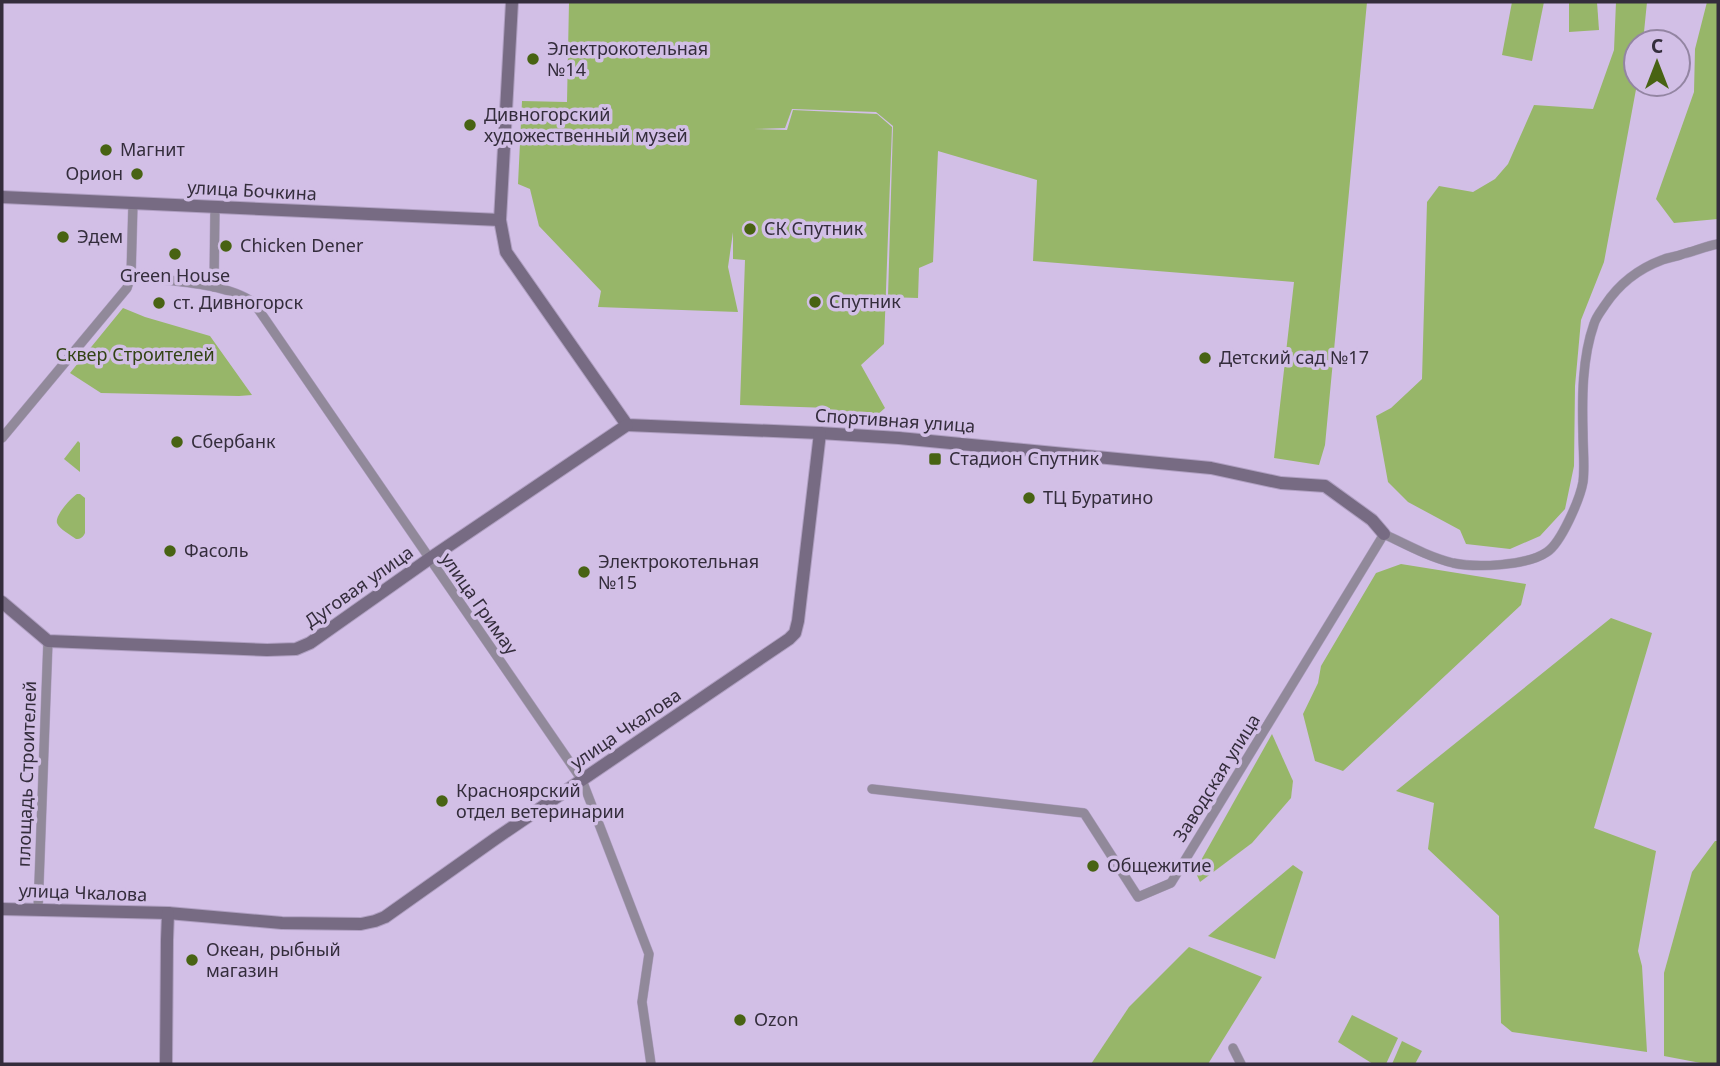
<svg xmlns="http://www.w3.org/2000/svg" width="1720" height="1066" viewBox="0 0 1720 1066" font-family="'Noto Sans',sans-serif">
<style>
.green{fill:#97b669}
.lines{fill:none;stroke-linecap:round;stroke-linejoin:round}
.street-casing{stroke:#af9fc1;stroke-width:10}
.secondary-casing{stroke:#af9fc1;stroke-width:14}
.street{stroke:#91899a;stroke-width:9}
.secondary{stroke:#776b83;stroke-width:12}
.poi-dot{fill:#486313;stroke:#d2bfe6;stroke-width:2.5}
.labels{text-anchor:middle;stroke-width:7;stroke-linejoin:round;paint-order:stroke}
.poi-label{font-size:18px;fill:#342d3c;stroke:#d2bfe6;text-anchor:start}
.street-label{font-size:18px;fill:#342d3c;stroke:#d2bfe6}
.park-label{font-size:18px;fill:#324314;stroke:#d2bfe6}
</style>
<rect width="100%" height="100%" fill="#d2bfe6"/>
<!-- green -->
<g class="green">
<polygon points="569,2 1367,2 1325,445 1319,465 1274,458 1294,282 1033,261 1037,180 938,151 933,262 919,268 918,298 888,297 893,126 876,112 792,109 785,128 753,129 787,130 793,110 877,114 892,127 884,344 861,365 885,408 876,416 830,416 830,408 740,405 745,260 733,259 733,232 728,267 738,312 598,307 601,291 539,226 530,189 518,184 522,101 567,102"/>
<polygon points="1512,2 1544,2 1532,61 1502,55"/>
<polygon points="1569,2 1597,2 1599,30 1569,32"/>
<polygon points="1616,2 1647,2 1643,42 1636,42 1637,84 1604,262 1581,320 1575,386 1574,466 1565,509 1540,536 1510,549 1466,544 1460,530 1408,502 1388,482 1376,416 1391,408 1422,379 1427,202 1439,186 1473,192 1495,179 1508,164 1534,105 1593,109 1614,50"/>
<polygon points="1707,2 1718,2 1718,219 1674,223 1656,199 1694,92 1695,49"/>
<polygon points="123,308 145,317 210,336 252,395 239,396 101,393 70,373"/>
<polygon points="78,441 80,443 80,472 64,459"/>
<path d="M77 494H80L85 498V533C83 537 81 539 76 539 71 535 59 529 57 523 55 515 71 498 77 494Z"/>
<polygon points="1401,564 1526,584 1521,605 1343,771 1315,761 1303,714 1318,683 1321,666 1376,573"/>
<polygon points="1611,618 1652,633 1594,828 1656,851 1638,951 1642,966 1647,1052 1512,1032 1501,1023 1499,916 1428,849 1434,803 1396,791"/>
<polygon points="1272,734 1293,781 1291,798 1252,843 1200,882 1195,871"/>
<polygon points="1715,841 1718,841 1718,1064 1706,1064 1664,1056 1664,973 1692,872"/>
<polygon points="1293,865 1303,872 1275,959 1208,936"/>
<polygon points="1189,947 1262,977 1208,1064 1091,1064 1129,1007"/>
<polygon points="1352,1015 1398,1038 1386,1064 1373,1064 1338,1042"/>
<polygon points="1402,1041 1422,1051 1415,1064 1392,1064"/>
</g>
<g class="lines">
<defs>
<g id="street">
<path d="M131 276C166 281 226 282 254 303L582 780 649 954 642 1002 651 1064"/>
<polyline points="214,287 215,206"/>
<polyline points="2,438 127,288 131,276 133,203"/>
<path d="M872 789 1084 813 1138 897 1171 883 1384 534C1407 545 1429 557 1453 563 1476 568 1527 566 1547 552 1561 543 1580 499 1583 482 1585 467 1583 450 1583 434 1582 398 1582 358 1594 324 1596 317 1601 311 1605 305 1619 284 1638 269 1662 260 1669 257 1676 257 1683 254 1695 251 1706 246 1718 244"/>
<polyline points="38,910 48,641"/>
<polyline points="1233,1048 1241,1064"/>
</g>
<g id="secondary">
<polyline points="512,2 500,220 506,252 627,425 820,433 899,438 1211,468 1281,483 1325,486 1372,520 1384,534"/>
<polyline points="2,197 500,220"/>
<polyline points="2,602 48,641 267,650 296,649 310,643 429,559 627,425"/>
<polyline points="2,909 168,913 282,923 361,924 375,921 385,917 495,839 789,639 795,633 798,621 820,433"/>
<polyline points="166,1064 167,940 168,913"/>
</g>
</defs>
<!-- street casing -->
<use href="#street" class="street-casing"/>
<!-- secondary casing -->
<use href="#secondary" class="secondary-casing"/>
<!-- street -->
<use href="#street" class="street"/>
<!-- secondary -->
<use href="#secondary" class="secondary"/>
</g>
<!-- markers -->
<g class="poi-dot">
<circle cx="533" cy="59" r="7"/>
<circle cx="470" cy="125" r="7"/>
<circle cx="106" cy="150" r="7"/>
<circle cx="137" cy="174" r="7"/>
<circle cx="750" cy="229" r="7"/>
<circle cx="63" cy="237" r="7"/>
<circle cx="226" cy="246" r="7"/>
<circle cx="175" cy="254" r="7"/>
<circle cx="815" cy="302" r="7"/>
<circle cx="159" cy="303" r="7"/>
<circle cx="1205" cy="358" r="7"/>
<circle cx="177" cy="442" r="7"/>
<rect x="928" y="452" width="14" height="14" rx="3.5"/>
<circle cx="1029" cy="498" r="7"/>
<circle cx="170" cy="551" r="7"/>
<circle cx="584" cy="572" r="7"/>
<circle cx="442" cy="801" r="7"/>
<circle cx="1093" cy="866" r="7"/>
<circle cx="192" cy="960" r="7"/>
<circle cx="740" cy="1020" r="7"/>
</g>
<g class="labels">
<!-- poi labels -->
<g class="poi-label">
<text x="547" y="55">Электрокотельная<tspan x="547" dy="21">№14</tspan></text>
<text x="484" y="121">Дивногорский<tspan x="484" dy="21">художественный музей</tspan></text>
<text x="120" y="156">Магнит</text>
<text x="123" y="180" text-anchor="end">Орион</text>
<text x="764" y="235">СК Спутник</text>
<text x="77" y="243">Эдем</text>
<text x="240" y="252">Chicken Dener</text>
<text x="175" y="282" text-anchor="middle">Green House</text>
<text x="829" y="308">Спутник</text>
<text x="173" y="309">ст. Дивногорск</text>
<text x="1219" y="364">Детский сад №17</text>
<text x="191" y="448">Сбербанк</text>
<text x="949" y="465">Стадион Спутник</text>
<text x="1043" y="504">ТЦ Буратино</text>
<text x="184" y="557">Фасоль</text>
<text x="598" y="568">Электрокотельная<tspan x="598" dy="21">№15</tspan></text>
<text x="456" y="797">Красноярский<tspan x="456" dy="21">отдел ветеринарии</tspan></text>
<text x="1107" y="872">Общежитие</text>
<text x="206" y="956">Океан, рыбный<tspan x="206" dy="21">магазин</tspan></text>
<text x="754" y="1026">Ozon</text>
</g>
<!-- street labels -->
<g class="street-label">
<text transform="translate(252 191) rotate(3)" y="6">улица Бочкина</text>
<text transform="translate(895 421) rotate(4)" y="6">Спортивная улица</text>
<text transform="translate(359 587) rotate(-35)" y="6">Дуговая улица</text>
<text transform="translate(479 604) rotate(55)" y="6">улица Гримау</text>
<text transform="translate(626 729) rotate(-34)" y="6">улица Чкалова</text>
<text transform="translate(27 774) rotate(-88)" y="6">площадь Строителей</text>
<text transform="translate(1217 778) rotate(-58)" y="6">Заводская улица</text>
<text transform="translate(83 893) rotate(2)" y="6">улица Чкалова</text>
</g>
<!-- park labels -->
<g class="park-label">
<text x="135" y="361">Сквер Строителей</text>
</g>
</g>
<!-- border -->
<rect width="1720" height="1066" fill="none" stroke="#342d3c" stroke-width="7"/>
<!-- north arrow -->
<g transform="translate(1657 63)"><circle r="33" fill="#d2bfe6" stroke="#9385a2" stroke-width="2"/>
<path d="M0-5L12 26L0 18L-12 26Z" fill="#486313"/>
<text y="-10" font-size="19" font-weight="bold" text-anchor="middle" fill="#342d3c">С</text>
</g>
</svg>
